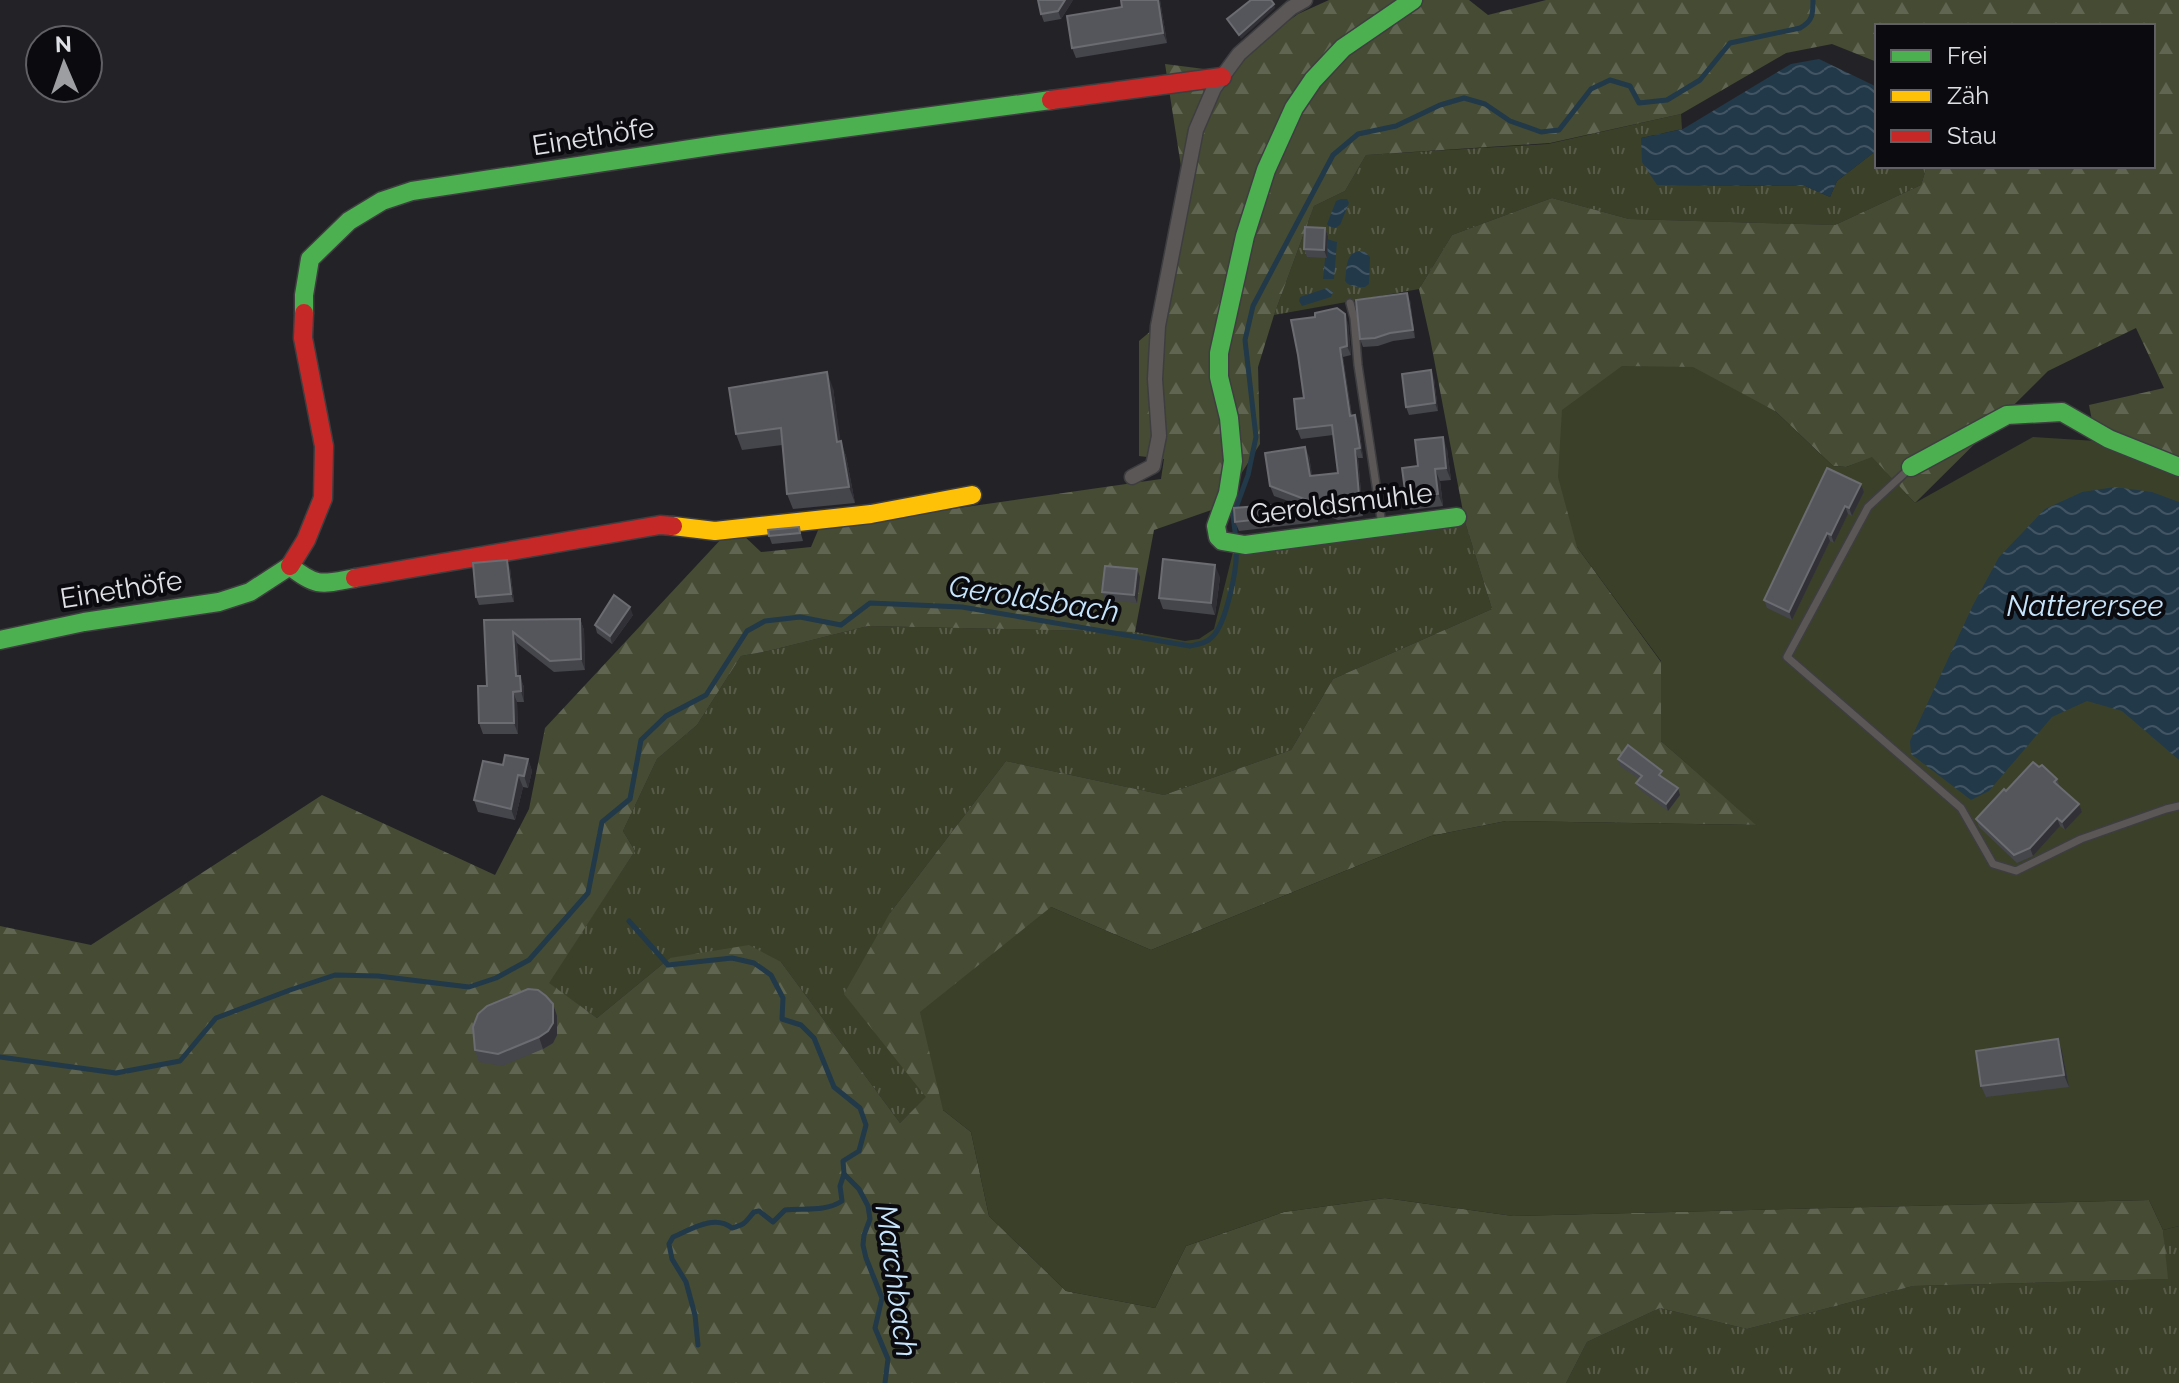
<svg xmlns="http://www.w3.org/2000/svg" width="2179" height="1383" viewBox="0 0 2179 1383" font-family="Raleway,sans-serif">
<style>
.grass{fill:url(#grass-tufts)}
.forest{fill:url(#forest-firs);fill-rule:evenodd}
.park{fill:#3b4029}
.water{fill:url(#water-waves)}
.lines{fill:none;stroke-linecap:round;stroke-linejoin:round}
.stream{stroke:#22394a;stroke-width:5}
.lane-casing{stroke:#3e3e41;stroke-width:10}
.street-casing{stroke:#3e3e41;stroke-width:17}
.fast-casing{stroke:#3e3e41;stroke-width:21}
.slow-casing{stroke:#3e3e41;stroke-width:21}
.jam-casing{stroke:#3e3e41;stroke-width:21}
.lane{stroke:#5b5756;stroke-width:7}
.street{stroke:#5b5756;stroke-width:14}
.fast{stroke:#4caf50;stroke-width:18}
.slow{stroke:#ffc107;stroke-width:18}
.jam{stroke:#c62828;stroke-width:18}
.wall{fill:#45454c}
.shaded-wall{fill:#303036}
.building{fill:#55555c;stroke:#6b6b72;stroke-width:2}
.labels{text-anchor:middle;stroke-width:8;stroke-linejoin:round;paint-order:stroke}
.street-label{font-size:28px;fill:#dfe0e5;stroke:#0b0b0f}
.water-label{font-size:30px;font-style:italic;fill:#c6e4fb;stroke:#0b0b0f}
</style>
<defs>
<pattern id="grass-tufts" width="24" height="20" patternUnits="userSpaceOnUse" patternTransform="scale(2)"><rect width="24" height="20" fill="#3b4029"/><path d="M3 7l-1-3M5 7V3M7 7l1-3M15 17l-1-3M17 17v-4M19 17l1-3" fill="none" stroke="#575b48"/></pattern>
<pattern id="forest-firs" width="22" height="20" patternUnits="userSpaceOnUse" patternTransform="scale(2)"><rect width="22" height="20" fill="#464b34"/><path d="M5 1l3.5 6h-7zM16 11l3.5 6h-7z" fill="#606551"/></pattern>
<pattern id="water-waves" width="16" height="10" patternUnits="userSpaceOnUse" patternTransform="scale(2)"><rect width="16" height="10" fill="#22394a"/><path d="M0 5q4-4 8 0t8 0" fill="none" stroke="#425564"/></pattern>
</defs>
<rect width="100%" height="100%" fill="#232327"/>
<!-- grass -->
<g class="grass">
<polygon points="1681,114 1682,129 1641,138 1658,185 1805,186 1830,197 1837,181 1877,150 1877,166 1927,166 1921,185 1835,225 1629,219 1552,198 1452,235 1419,289 1274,315 1314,206 1345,191 1366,155 1548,144"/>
<polygon points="1465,522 1492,609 1333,679 1291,750 1164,795 1006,761 890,913 927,1097 900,1123 781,962 670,958 597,1018 548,983 635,851 623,831 657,759 697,725 741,656 768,651 868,626 1135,632 1185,641 1199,639 1214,629 1233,552"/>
<polygon points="2179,1226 2179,1383 1566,1383 1587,1342 1660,1308 1747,1329 1913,1286 2167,1279 2163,1230"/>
</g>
<!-- forest -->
<path class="forest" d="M1329 0H1469L1488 15 1546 0H2179V474L2096 441 2089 405 2164 388 2136 328 2048 371 1915 503 1872 458 1846 467 1833 466 1775 411 1577 547 1661 662V741L1758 825 1506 821 1431 836 1151 950 1051 907 943 1110 971 1132 989 1216 1066 1291 1155 1308 1186 1246 1284 1212 1385 1198 1513 1216 2149 1200 2163 1230 2168 1279 1913 1286 1747 1329 1660 1308 1587 1342 1566 1383H0V926L91 945 322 795 495 875 529 809 545 728 724 536 743 535 761 552 811 547 819 528 1161 479 1164 459 1139 456V341L1152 330 1183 179 1165 64 1220 71 1298 14ZM1877 26H2153V166H1927L1921 185 1835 225 1629 219 1552 198 1452 235 1419 289 1430 338 1465 522 1492 609 1333 679 1291 750 1164 795 1006 761 890 913 844 994 926 1097 900 1123 781 962 749 945 670 958 597 1018 549 983 635 851 623 831 657 759 697 725 741 656 768 651 868 626 1135 632 1154 530 1220 507 1260 444 1258 367 1274 315 1314 206 1345 191 1366 155 1550 143 1681 114 1786 53 1832 44 1877 62Z"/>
<!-- park -->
<polygon class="park" points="1622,366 1693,367 1775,411 1833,466 1846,467 1872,457 1915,503 2033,437 2096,441 2179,474 2179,1226 2163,1230 2149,1200 1513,1216 1385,1198 1284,1212 1186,1246 1155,1308 1066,1291 989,1216 971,1132 943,1110 920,1012 1051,907 1151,950 1431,836 1506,821 1756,825 1661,741 1661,661 1577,547 1558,477 1562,410"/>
<!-- water -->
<g class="water">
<polygon points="1819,59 1877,87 1877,150 1837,181 1830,197 1805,186 1657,185 1642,162 1641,138 1683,129 1791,64"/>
<polygon points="1341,199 1347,199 1349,203 1340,225 1335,228 1328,226 1327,224 1336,201"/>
<polygon points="1327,239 1337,242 1334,279 1323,279"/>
<path d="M1359 251 1365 252 1370 257 1369 284 1365 287C1358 287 1349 287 1345 281 1347 268 1345 254 1359 251Z"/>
<polygon points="1327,288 1333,292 1331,297 1302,306 1299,301 1300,297"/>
<polygon points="2115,487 2152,492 2179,502 2179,760 2122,711 2087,701 2052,717 1989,791 1971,800 1911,754 1910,741 1973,605 1999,557 2045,509 2082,492"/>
</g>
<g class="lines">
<!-- stream -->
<g class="stream">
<path d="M1236 539 1233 516 1248 475 1256 437 1245 340 1253 306 1333 155 1358 134 1396 126 1440 105 1464 98 1485 104 1510 121 1541 132 1559 130 1591 89 1610 80 1630 86 1639 103 1667 100 1700 80 1730 43 1800 28C1813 21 1813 14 1813 0"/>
<polyline points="629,921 668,965 732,958 754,963 771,975 783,998 782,1019 801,1025 814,1038 834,1087 860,1108 866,1125 859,1151 843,1161 844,1174 859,1189 868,1206 870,1219 864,1235 863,1245 866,1258 882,1298 875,1328 888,1359 885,1383"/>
<path d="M0 1057 116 1073 180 1061 216 1018 290 990 335 975 378 976 469 987 496 978 529 960 588 893 602 822 630 799 641 740 666 716 706 695 747 631 765 621 800 617 841 625 870 603 962 607 1190 646C1199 644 1207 643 1213 636 1226 623 1238 567 1236 549"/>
<path d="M698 1345 695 1315 686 1282 672 1259 669 1244 673 1237C692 1229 714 1214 732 1228 747 1224 745 1222 754 1212L759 1211 773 1222 785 1210C804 1208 825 1212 842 1201L840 1186 844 1174"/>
</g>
<defs>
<g id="lane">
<polyline points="1350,303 1354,318 1358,365 1382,525"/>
<polyline points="1909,469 1868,507 1787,657 1961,808 1993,864 2016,871 2081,839 2166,809 2179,806"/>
</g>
<polyline id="street" points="1132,477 1153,466 1159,436 1155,379 1158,326 1196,130 1214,88 1239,54 1291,8 1305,0"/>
<g id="fast">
<polyline points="1413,0 1343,48 1313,80 1294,108 1266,170 1245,236 1219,353 1219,377 1229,418 1233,461 1228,493 1216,526 1218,537 1222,541 1245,545 1457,517"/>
<polyline points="304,313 304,295 310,259 349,221 382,201 412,191 717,145 1051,100"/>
<polyline points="1911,467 2007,415 2062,412 2109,439 2179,467"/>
<path d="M0 640 84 622 219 602 250 592 290 566C317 588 322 584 355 578"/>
</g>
<polyline id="slow" points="673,526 715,531 871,514 972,495"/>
<g id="jam">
<polyline points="1051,100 1222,77"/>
<polyline points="290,566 306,540 323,498 324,446 303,338 304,313"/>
<polyline points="355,578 660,525 673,526"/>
</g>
</defs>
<!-- lane casing -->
<use href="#lane" class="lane-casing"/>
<!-- street casing -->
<use href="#street" class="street-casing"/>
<!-- fast casing -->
<use href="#fast" class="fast-casing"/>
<!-- slow casing -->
<use href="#slow" class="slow-casing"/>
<!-- jam casing -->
<use href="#jam" class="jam-casing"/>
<!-- lane -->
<use href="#lane" class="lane"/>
<!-- street -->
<use href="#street" class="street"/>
<!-- fast -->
<use href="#fast" class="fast"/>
<!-- slow -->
<use href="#slow" class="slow"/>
<!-- jam -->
<use href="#jam" class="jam"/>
</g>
<!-- wall -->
<g class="wall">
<polygon points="1073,0 1061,19 1044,22 1041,14"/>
<polygon points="1121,0 1160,0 1167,43 1076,58 1072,48 1122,7"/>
<polygon points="1325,228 1328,236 1327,258 1307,257 1304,249"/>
<polygon points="1410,300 1415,338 1393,341 1378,346 1363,347 1360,339"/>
<polygon points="1348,323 1351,355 1343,357 1352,416 1359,425 1363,458 1358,458 1363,516 1338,520 1317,512 1318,522 1239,531 1235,522 1294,503 1274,496 1270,486 1309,456 1312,476 1338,473 1333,435 1301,439 1297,429 1304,398"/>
<polygon points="1434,378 1438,411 1409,415 1406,407"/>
<polygon points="833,388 840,441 846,456 855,503 793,509 787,494 782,445 742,450 736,434"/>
<polygon points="1447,449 1451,480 1440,481 1443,506 1410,510 1406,498 1418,466"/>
<polygon points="1861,484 1864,492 1852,516 1848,514 1834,543 1830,541 1792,620 1767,608 1764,600"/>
<polygon points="799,527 803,541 772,544 769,536"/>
<polygon points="510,568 514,602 479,605 476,597"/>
<polygon points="1137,569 1140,577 1137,603 1105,600 1102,592"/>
<polygon points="1220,577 1215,615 1163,609 1159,598"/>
<polygon points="633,615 612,644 597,633 595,625"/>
<polygon points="580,619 584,630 585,670 554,672 517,643 519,676 524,687 524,702 517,702 518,734 483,734 479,723 487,686 484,620"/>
<polygon points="528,759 532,771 528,788 523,787 515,820 478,812 474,800 503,765"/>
<polygon points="1618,759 1680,795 1668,811 1639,789 1636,783 1639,779 1620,766"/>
<polygon points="2039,767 2057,779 2060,787 2079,804 2082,812 2065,830 2060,826 2033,856 2017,863 1979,827 1976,819"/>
<polygon points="553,1004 557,1016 557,1035 553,1043 543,1049 502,1066 479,1062 475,1050"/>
<polygon points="2062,1051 2069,1087 1986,1097 1981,1086"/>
</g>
<!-- shaded-wall -->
<g class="shaded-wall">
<polygon points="1065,0 1073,0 1061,19 1058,11"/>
<polygon points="1158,0 1160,0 1167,43 1163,33"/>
<polygon points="1274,4 1275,8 1241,39 1239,35"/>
<polygon points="1325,228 1328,236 1327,258 1324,250"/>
<polygon points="1407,293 1410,300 1415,338 1413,330"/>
<polygon points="1345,314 1348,323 1351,355 1347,346"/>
<polygon points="1340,348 1343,357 1353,426 1350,416"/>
<polygon points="1431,370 1434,378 1438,411 1435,403"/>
<polygon points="827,372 833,388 843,458 837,442"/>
<polygon points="1355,415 1359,425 1363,458 1360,448"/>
<polygon points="1443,437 1447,449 1451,480 1446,468"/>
<polygon points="841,441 846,456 855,503 849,487"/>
<polygon points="1305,447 1309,456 1314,485 1310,476"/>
<polygon points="1355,449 1358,458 1363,516 1360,507"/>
<polygon points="1435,469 1440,481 1443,506 1438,494"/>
<polygon points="1861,484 1864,492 1852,516 1849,508"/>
<polygon points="1845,506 1848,514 1834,543 1831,535"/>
<polygon points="1827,533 1830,541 1792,620 1789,612"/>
<polygon points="507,560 510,568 514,602 511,594"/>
<polygon points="1215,565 1220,577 1215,615 1211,603"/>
<polygon points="1137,569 1140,577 1137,603 1134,595"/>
<polygon points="630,607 633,615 612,644 610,636"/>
<polygon points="580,619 584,630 585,670 581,659"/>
<polygon points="513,632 517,643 520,687 516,676"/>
<polygon points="520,676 524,687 524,702 521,691"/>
<polygon points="513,692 517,702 518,734 514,723"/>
<polygon points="528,759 532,771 528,788 524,776"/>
<polygon points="518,775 523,787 515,820 511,809"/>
<polygon points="1678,788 1680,795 1668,811 1666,804"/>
<polygon points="2079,804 2082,812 2065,830 2062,822"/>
<polygon points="2057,818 2060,826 2033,856 2030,848"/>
<polygon points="553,1004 557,1016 557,1035 553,1043 543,1049 539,1037"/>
<polygon points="2058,1039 2062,1051 2069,1087 2064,1075"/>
</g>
<!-- building -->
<g class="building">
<polygon points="1038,0 1065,0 1058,11 1041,14"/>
<polygon points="1121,0 1158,0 1163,33 1072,48 1067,16 1122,7"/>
<polygon points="1251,0 1271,0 1274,4 1239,35 1227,19"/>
<polygon points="1305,227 1325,228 1324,250 1304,249"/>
<polygon points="1407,293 1413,330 1390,333 1375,338 1360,339 1356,300"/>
<polygon points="1337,308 1345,314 1347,346 1340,348 1350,416 1355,415 1360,448 1355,449 1360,507 1334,510 1313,502 1315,513 1235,522 1234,508 1312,502 1270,486 1265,453 1305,447 1310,476 1338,473 1332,425 1297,429 1294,399 1304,398 1298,355 1291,320 1315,317 1315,313"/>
<polygon points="1431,370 1435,403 1406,407 1402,374"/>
<polygon points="827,372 837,442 841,441 849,487 787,494 781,428 736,434 729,388"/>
<polygon points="1443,437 1446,468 1435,469 1438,494 1406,498 1402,468 1418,466 1415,440"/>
<polygon points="1827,468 1861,484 1849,508 1845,506 1831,535 1827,533 1789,612 1764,600"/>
<polygon points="799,527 800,533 769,536 768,530"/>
<polygon points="1163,559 1215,565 1211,603 1159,598"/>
<polygon points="507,560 511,594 476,597 473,563"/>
<polygon points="1105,566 1137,569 1134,595 1102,592"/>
<polygon points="614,595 630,607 610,636 595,625"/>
<polygon points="580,619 581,659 550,661 513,632 516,676 520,676 521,691 513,692 514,723 479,723 478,686 487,686 484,620"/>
<polygon points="1628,745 1662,771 1659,775 1678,788 1666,804 1636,783 1642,776 1618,759"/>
<polygon points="505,755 528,759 524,776 518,775 511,809 474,800 483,761 503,765"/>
<polygon points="2033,762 2039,767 2042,765 2057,779 2054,782 2079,804 2062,822 2057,818 2030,848 2014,855 1976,819 2004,789 2006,791"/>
<polygon points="528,989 538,990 546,996 553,1004 553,1023 548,1031 539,1037 498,1054 475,1050 473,1027 478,1014 487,1006"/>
<polygon points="2058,1039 2064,1075 1981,1086 1976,1051"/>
</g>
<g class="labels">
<!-- street labels -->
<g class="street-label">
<text transform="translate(593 136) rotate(-9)" y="10">Einethöfe</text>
<text transform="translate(1341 503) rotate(-7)" y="10">Geroldsmühle</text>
<text transform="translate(121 589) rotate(-9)" y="10">Einethöfe</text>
</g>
<!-- water labels -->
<g class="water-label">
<text transform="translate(1034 599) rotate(9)" y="10">Geroldsbach</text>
<text x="2085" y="616">Natterersee</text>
<text transform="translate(896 1281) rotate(82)" y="10">Marchbach</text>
</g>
</g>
<!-- legend -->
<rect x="1875" y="24" width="280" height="144" fill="#0b0b0f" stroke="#606065" stroke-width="2"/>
<rect x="1891" y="50" width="40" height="12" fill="#4caf50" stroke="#606065" stroke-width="2"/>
<text x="1947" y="64" font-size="24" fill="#dfe0e5">Frei</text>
<rect x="1891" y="90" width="40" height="12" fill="#ffc107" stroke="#606065" stroke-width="2"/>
<text x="1947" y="104" font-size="24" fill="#dfe0e5">Zäh</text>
<rect x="1891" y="130" width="40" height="12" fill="#c62828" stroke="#606065" stroke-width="2"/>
<text x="1947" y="144" font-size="24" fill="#dfe0e5">Stau</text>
<!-- north arrow -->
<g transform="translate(64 64) rotate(358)"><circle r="38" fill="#0b0b0f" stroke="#606065" stroke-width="2"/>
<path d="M0-6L14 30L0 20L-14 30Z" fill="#9d9ea2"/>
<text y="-12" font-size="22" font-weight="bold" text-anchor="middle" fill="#dfe0e5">N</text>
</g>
</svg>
